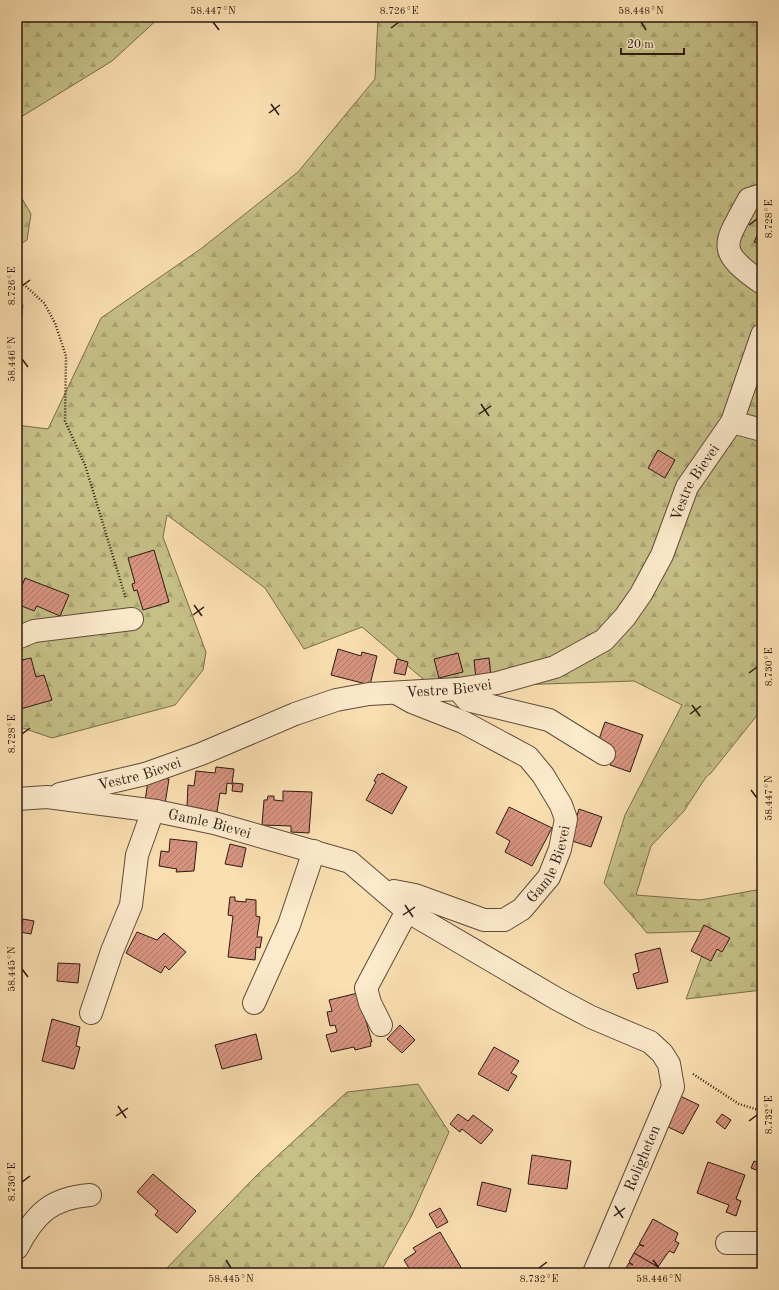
<svg xmlns="http://www.w3.org/2000/svg" width="779" height="1290" viewBox="0 0 779 1290" font-family="'Old Standard TT',serif">
<style>
.forest{fill:url(#forest-firs);stroke:#796d4c}
.building{fill:url(#building-hatch);stroke:#2c1a11}
.lines{fill:none;stroke-linecap:round;stroke-linejoin:round}
.minor-casing{stroke:#604b39;stroke-width:24}
.path{stroke:#2c1a11;stroke-width:2.5;stroke-dasharray:1 2;stroke-linecap:butt}
.minor{stroke:#fceacc;stroke-width:22}
.ticks{fill:none;stroke:#2c1a11;stroke-width:1.5}
.labels{text-anchor:middle;stroke-width:3;stroke-linejoin:round;paint-order:stroke}
.street-label{font-size:15px;fill:#2c1a11;stroke:#fceacc}
.neatline{fill:none;stroke:#2c1a11;stroke-width:1.5}
.ticks-label{font-size:10px;text-anchor:middle;fill:#2c1a11}
</style>
<defs>
<pattern id="forest-firs" width="22" height="20" patternUnits="userSpaceOnUse"><rect width="22" height="20" fill="#c6c087"/><path d="M5 1l3.5 6h-7zM16 11l3.5 6h-7z" fill="#aaa474"/></pattern>
<pattern id="building-hatch" width="6" height="6" patternUnits="userSpaceOnUse"><rect width="6" height="6" fill="#d89481"/><path d="M-1 1l2-2M0 6l6-6M5 7l2-2" fill="none" stroke="#af7868"/></pattern>
</defs>
<rect width="100%" height="100%" fill="#fadfb1"/>
<filter id="stains"><feTurbulence type="fractalNoise" baseFrequency=".005" numOctaves="4"/><feColorMatrix values="0 0 0 0 .2 0 0 0 0 .09 0 0 0 0 .02 0 0 0 .5 -.17"/></filter>
<radialGradient id="worn" r=".72"><stop offset=".6" stop-color="#630" stop-opacity="0"/><stop offset="1" stop-color="#630" stop-opacity=".3"/></radialGradient>
<!-- forest -->
<g class="forest">
<polygon points="17,17 160,17 112,61 21,117 17,133"/>
<polygon points="378,17 762,17 762,709 711,773 706,777 684,811 651,846 636,895 700,900 762,889 762,990 686,999 711,931 647,933 604,883 625,815 682,705 634,681 514,685 429,684 362,627 304,649 265,588 167,515 163,537 206,652 203,670 175,705 52,738 17,726 17,425 48,429 101,318 202,248 298,172 375,79"/>
<polygon points="17,190 31,214 27,240 17,246"/>
<polygon points="17,302 23,305 17,362"/>
<polygon points="418,1084 449,1132 412,1215 380,1273 162,1273 259,1173 347,1092"/>
</g>
<!-- building -->
<g class="building">
<polygon points="761,227 762,228 762,245 754,242"/>
<polygon points="658,450 675,460 665,478 648,468"/>
<polygon points="154,550 169,602 143,610 137,590 134,591 132,584 135,583 128,558"/>
<polygon points="25,578 69,595 60,616 37,606 34,611 17,604 17,598"/>
<polygon points="338,649 361,656 362,652 377,656 370,685 331,675"/>
<polygon points="458,653 463,672 439,678 434,659"/>
<polygon points="31,658 36,677 44,675 52,700 17,710 17,661"/>
<polygon points="489,658 491,677 476,679 474,660"/>
<polygon points="397,659 408,662 405,675 394,673"/>
<polygon points="605,722 643,735 630,772 610,765 615,751 597,745"/>
<polygon points="216,767 234,769 232,784 227,783 226,794 220,793 216,818 202,816 203,809 187,806 188,785 194,786 196,771 215,773"/>
<polygon points="382,773 407,787 392,814 366,800 376,782 374,781 378,774 380,775"/>
<polygon points="156,777 169,779 165,804 145,801 148,781"/>
<polygon points="233,783 243,784 242,792 232,791"/>
<polygon points="283,791 312,792 309,833 291,832 291,826 262,825 264,800 267,800 268,796 274,796 274,800 283,801"/>
<polygon points="509,807 552,828 532,866 505,852 510,841 496,833"/>
<polygon points="579,809 602,817 591,847 569,840"/>
<polygon points="170,839 197,842 194,871 176,872 177,869 159,866 161,851 169,852"/>
<polygon points="230,844 246,848 242,867 225,864"/>
<polygon points="230,897 235,897 235,901 246,902 246,899 256,900 256,916 260,917 257,937 262,937 260,948 256,947 255,960 228,957 233,916 228,915"/>
<polygon points="23,919 34,921 31,934 20,932"/>
<polygon points="704,925 730,938 722,952 717,949 711,961 691,951"/>
<polygon points="137,932 157,940 164,933 186,952 169,970 165,966 161,973 126,953"/>
<polygon points="660,948 668,982 637,989 633,974 639,972 635,954"/>
<polygon points="58,963 80,964 78,983 57,981"/>
<polygon points="358,993 372,1042 370,1042 371,1046 355,1050 354,1047 331,1052 326,1035 337,1032 335,1025 330,1026 327,1012 332,1011 329,1000"/>
<polygon points="52,1019 80,1027 76,1046 80,1047 74,1069 42,1061"/>
<polygon points="400,1025 415,1040 402,1053 387,1039"/>
<polygon points="256,1034 262,1059 222,1069 215,1045"/>
<polygon points="494,1047 519,1061 511,1073 517,1076 508,1091 478,1074"/>
<polygon points="678,1095 699,1105 683,1134 664,1125"/>
<polygon points="458,1114 468,1121 473,1115 493,1130 481,1144 462,1129 460,1132 450,1124"/>
<polygon points="722,1114 731,1120 725,1129 716,1122"/>
<polygon points="532,1155 571,1161 567,1189 528,1184"/>
<polygon points="754,1161 762,1164 759,1171 751,1168"/>
<polygon points="708,1162 745,1175 736,1199 741,1201 736,1216 726,1212 729,1205 697,1193"/>
<polygon points="153,1174 196,1211 177,1233 155,1215 158,1211 137,1192"/>
<polygon points="482,1182 511,1189 506,1212 477,1205"/>
<polygon points="440,1208 448,1222 437,1228 429,1214"/>
<polygon points="653,1219 678,1233 675,1241 679,1243 674,1253 669,1251 658,1267 634,1253 639,1245 644,1246 639,1244"/>
<polygon points="440,1232 462,1269 459,1270 461,1273 429,1273 428,1270 423,1273 412,1273 404,1260 416,1252 413,1248"/>
<polygon points="634,1253 658,1267 655,1273 623,1273 629,1263 633,1265 629,1262"/>
</g>
<g class="lines">
<defs>
<g id="minor">
<path d="M762 195 749 199C724 245 715 250 762 283"/>
<polyline points="732,422 762,335"/>
<polyline points="17,638 34,631 132,619"/>
<polyline points="458,689 467,700 549,720 604,754"/>
<path id="s1" d="M60 794 145 774 201 754 295 714 336 700 369 694 458 689 497 683 555 667 604 640 625 617 641 594 662 555 687 487 732 422 762 430"/>
<path id="s2" d="M17 799 47 797 156 811 214 823 350 862 407 911 557 999 591 1017 650 1042 662 1053 669 1064 673 1087 594 1273"/>
<path id="s3" d="M388 894 394 891 415 895 484 920H504L522 909 549 877 560 849 566 819 561 805 543 775 528 757 463 722 412 702 398 694"/>
<polyline points="254,1003 289,925 314,851"/>
<polyline points="91,1013 112,951 131,905 137,855 151,816 156,811"/>
<polyline points="381,1025 370,1003 366,988 407,911"/>
<polyline points="727,1243 762,1243"/>
<path d="M17 1248C35 1214 51 1198 90 1195"/>
</g>
</defs>
<!-- minor casing -->
<use href="#minor" class="minor-casing"/>
<!-- path -->
<g class="path">
<polyline points="17,278 44,303 55,323 66,356 65,421 85,465 126,599"/>
<polyline points="693,1074 739,1104 762,1111"/>
</g>
<!-- minor -->
<use href="#minor" class="minor"/>
</g>
<!-- ticks -->
<path class="ticks" d="M213 22 219 30M641 22 646 30M391 28 399 22M271 104 279 115M269 113 280 105M749 225 757 219M22 286 30 280M22 359 28 367M481 404 489 416M479 414 491 406M194 605 202 616M193 615 204 607M749 673 757 667M692 705 700 716M690 714 701 706M22 734 30 728M751 790 757 798M405 905 413 917M403 915 415 907M22 969 28 977M118 1106 126 1118M116 1116 128 1108M749 1121 757 1115M22 1182 30 1176M615 1206 623 1218M614 1216 625 1208M226 1260 231 1268M653 1260 659 1268M539 1268 547 1262"/>
<g class="labels">
<!-- street labels -->
<g class="street-label">
<text dy="5" stroke="none"><textPath href="#s1" startOffset="754">Vestre Bievei</textPath></text>
<text dy="5" stroke="none"><textPath href="#s1" startOffset="406">Vestre Bievei</textPath></text>
<text dy="5" stroke="none"><textPath href="#s1" startOffset="82">Vestre Bievei</textPath></text>
<text dy="5" stroke="none"><textPath href="#s2" startOffset="195">Gamle Bievei</textPath></text>
<text dy="5" stroke="none"><textPath href="#s3" startOffset="196">Gamle Bievei</textPath></text>
<text transform="translate(642 1158) rotate(-67)" y="5">Roligheten</text>
</g>
</g>
<!-- margin -->
<rect width="779" height="1290" fill="none" stroke="#fadfb1" stroke-width="44"/>
<!-- scale -->
<path d="M621 48v6h63v-6" fill="none" stroke="#2c1a11" stroke-width="2"/>
<text x="627" y="48" font-size="12" fill="#2c1a11" stroke="#fceacc" stroke-width="3" paint-order="stroke">20 m</text>
<rect x="22" y="22" width="735" height="1246" class="neatline"/>
<g class="ticks-label">
<text x="213" y="14">58.447°N</text>
<text x="399" y="14">8.726°E</text>
<text x="641" y="14">58.448°N</text>
<text transform="translate(768 219) rotate(-90)" y="4">8.728°E</text>
<text transform="translate(11 286) rotate(-90)" y="4">8.726°E</text>
<text transform="translate(11 359) rotate(-90)" y="4">58.446°N</text>
<text transform="translate(768 667) rotate(-90)" y="4">8.730°E</text>
<text transform="translate(11 734) rotate(-90)" y="4">8.728°E</text>
<text transform="translate(768 798) rotate(-90)" y="4">58.447°N</text>
<text transform="translate(11 969) rotate(-90)" y="4">58.445°N</text>
<text transform="translate(768 1115) rotate(-90)" y="4">8.732°E</text>
<text transform="translate(11 1182) rotate(-90)" y="4">8.730°E</text>
<text x="231" y="1282">58.445°N</text>
<text x="539" y="1282">8.732°E</text>
<text x="659" y="1282">58.446°N</text>
</g>
<rect width="100%" height="100%" filter="url(#stains)"/>
<rect width="100%" height="100%" fill="url(#worn)"/>
</svg>
